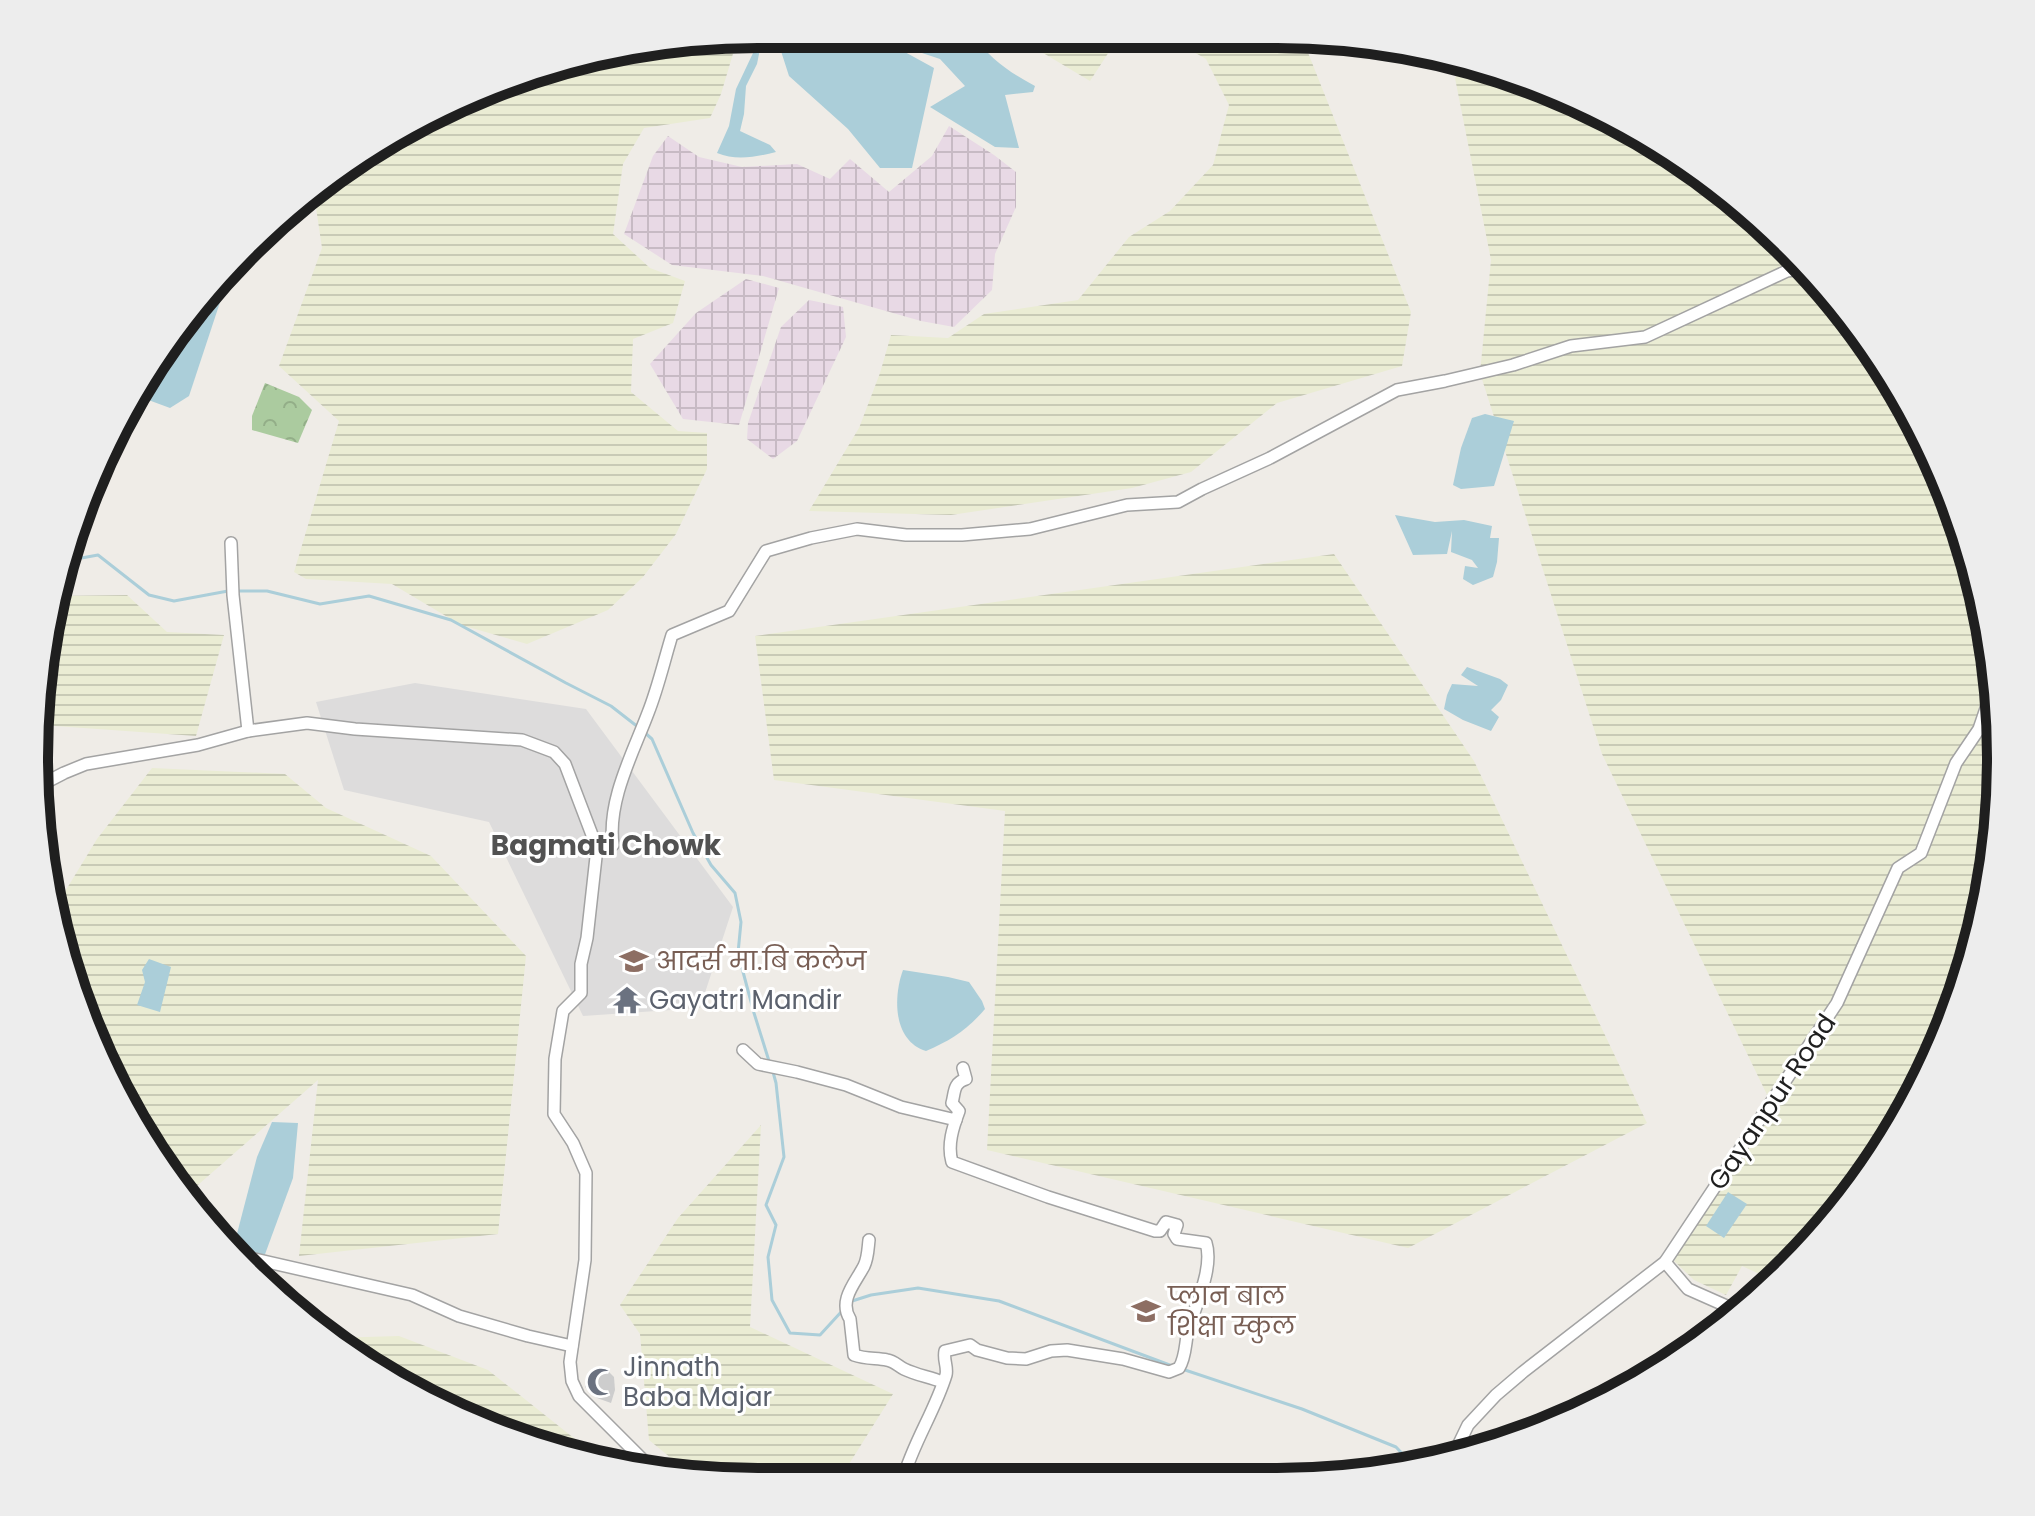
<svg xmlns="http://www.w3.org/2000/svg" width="2035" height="1516" viewBox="0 0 2035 1516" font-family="Poppins,'Noto Sans Devanagari',sans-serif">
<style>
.residential{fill:#dddcdc}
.industrial{fill:url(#industrial-grid)}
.religious{fill:#cdcdcd}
.farmland{fill:url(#farmland-rules)}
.forest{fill:url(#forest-crowns)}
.water{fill:#abced9}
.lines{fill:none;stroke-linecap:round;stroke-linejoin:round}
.stream{stroke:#abced9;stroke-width:3}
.minor-casing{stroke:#a3a3a3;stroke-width:14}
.minor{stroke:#fff;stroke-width:11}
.labels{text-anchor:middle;stroke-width:6;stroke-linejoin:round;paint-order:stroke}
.education-label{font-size:26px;fill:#785e54;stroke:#fff;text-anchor:start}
.worship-label{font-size:26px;fill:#5b616d;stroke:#fff;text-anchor:start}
.street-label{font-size:26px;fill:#1f1f1f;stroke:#fff}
.neighbourhood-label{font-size:28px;font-weight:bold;fill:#525252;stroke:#fff}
.rim{fill:none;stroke:#1f1f1f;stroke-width:10}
</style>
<defs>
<pattern id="industrial-grid" width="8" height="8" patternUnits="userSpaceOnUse" patternTransform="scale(2)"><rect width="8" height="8" fill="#e8d9e5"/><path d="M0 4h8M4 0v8" fill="none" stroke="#c7bac4"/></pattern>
<pattern id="farmland-rules" width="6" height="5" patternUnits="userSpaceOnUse" patternTransform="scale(2)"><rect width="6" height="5" fill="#eaecd4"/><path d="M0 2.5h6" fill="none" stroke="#c8cab6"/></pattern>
<pattern id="forest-crowns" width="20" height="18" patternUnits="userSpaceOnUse" patternTransform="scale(2)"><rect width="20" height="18" fill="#abcb9f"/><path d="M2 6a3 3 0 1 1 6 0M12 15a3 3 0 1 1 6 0" fill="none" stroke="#93ae88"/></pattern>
</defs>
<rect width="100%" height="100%" fill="#efece7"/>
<!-- residential -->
<g class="residential">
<polygon points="415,683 586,709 733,907 700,1008 583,1016 489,822 344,790 316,702"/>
<polygon points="40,739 48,739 50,870 36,806"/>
</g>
<!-- industrial -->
<g class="industrial">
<polygon points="949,126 994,155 1016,172 1016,207 995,254 992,290 954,327 921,321 763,276 672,265 624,234 653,156 668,136 699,157 742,167 797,164 830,179 850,159 889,192 932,156"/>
<polygon points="746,279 779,288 739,425 683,419 650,364 696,313"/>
<polygon points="809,300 843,307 846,337 797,441 773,459 747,439 748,423 781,327"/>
</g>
<!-- religious -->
<polygon class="religious" points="593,1368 607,1370 614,1377 615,1390 611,1403 597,1398 585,1387"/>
<!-- farmland -->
<g class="farmland">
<polygon points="1013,35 1120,35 1090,81"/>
<polygon points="1164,35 1301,35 1411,312 1402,366 1277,403 1191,472 1132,488 951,515 809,511 859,428 880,373 891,335 948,338 984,314 1078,300 1129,237 1170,211 1213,165 1229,105 1206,59"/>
<polygon points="738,37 721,94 710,118 644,128 623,164 613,234 650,268 685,281 673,323 633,339 631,392 678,431 707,433 707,469 676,534 643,577 608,610 527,644 461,625 392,584 306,579 294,572 339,421 279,366 322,248 314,194 396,131 570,59"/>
<polygon points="1467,60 1680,156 1852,318 1927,438 1976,571 1999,711 1995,853 1962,991 1904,1120 1821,1236 1762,1291 1764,1276 1742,1266 1726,1295 1694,1280 1674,1261 1693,1223 1771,1103 1602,754 1480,373 1491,260 1455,78"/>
<polygon points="1334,554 1474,761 1647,1123 1408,1248 987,1150 1005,811 774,780 755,636"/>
<polygon points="127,595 167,632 224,635 196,736 41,725 48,617 55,596"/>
<polygon points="152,768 285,774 326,808 431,856 526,956 498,1234 299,1256 318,1080 183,1198 89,1035 58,903 97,839"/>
<polygon points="761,1125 750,1327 893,1394 839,1480 710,1480 694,1477 649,1440 640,1334 620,1305 678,1218"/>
<polygon points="399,1336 488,1370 599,1458 526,1444 396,1385 331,1338"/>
</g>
<!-- forest -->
<polygon class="forest" points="265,383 299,397 312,410 298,443 252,430 252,416"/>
<!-- water -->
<g class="water">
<path d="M762 34H763L757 64 746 86 744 114 740 131 770 145 776 152C756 157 736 161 717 153L729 126 736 89Z"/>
<path d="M792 34 973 35C990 59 1009 72 1035 86L1033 92 1005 95 1019 148 995 147 930 107 965 86 940 59 883 40 934 68 912 168H880L848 129 789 76 780 48Z"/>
<polygon points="232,266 189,396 170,408 143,398 149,381"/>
<polygon points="1485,414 1514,421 1494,486 1461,489 1453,485 1461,448 1472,418"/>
<polygon points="1395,515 1435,522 1464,520 1492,526 1490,538 1499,538 1497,562 1493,577 1473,585 1463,579 1465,566 1478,568 1472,560 1451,552 1452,531 1447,554 1413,555"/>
<polygon points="1467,667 1500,679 1508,685 1501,700 1491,710 1499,717 1491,731 1463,720 1444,709 1447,695 1452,684 1478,686 1461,675"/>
<polygon points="149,959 171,967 160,1012 137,1005 145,982 142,970"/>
<path d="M903 970 948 977 969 982 982 1001 985 1009C966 1031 951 1040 926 1051 893 1041 893 997 903 970Z"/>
<polygon points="272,1122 298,1123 293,1178 264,1257 233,1249 257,1157"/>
<polygon points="1728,1192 1747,1204 1724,1238 1706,1226"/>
</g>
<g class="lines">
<!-- stream -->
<g class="stream">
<polyline points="66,563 76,559 98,555 149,595 174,601 228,591"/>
<polyline points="236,591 267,591 320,604 369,596 451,620 566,683 611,706 638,727"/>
<polyline points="644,732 652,739 693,833 711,865 735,893 741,922 738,953 754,1013 769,1061"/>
<polyline points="773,1072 776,1083 784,1157 766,1205 776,1225 768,1257 772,1300 790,1333 820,1335 842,1311"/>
<polyline points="849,1302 871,1295 918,1288 999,1301 1175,1367"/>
<polyline points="1182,1369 1302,1409 1396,1447 1413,1465"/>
</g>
<defs>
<g id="minor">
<polyline points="231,543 233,595 248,731"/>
<polyline points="37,787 64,773 86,764 198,745 248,731 307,723 355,729 522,740 554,752 565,764 597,848 587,938 581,964 581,993 563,1011 555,1059 554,1114 573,1143 586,1173 585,1260 570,1362 572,1381 579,1396 652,1469"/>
<path d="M597 848 613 845C607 801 633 753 648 713 658 688 664 661 672 635L729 611 766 551 811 538 857 529 906 535H962L1030 529 1127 505 1178 502 1202 489 1270 458 1397 390 1445 381 1513 365 1571 346 1645 337 1787 271 1800 269"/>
<polyline points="743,1050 758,1064 797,1072 846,1085 901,1107 956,1120"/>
<path d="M869 1240C868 1248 868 1258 864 1266 856 1282 838 1300 850 1319L854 1355C865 1359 876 1358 887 1360 894 1361 898 1366 904 1369 916 1375 930 1377 942 1382"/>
<polyline points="237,1255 412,1295 459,1316 528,1336 572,1346"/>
<polyline points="1665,1262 1688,1289 1740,1312"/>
<polyline points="1454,1454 1468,1425 1496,1395 1523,1372 1665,1262 1837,1003 1898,868 1921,853 1956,763 1979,729 1995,682"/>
<path d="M903 1479C913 1443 935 1411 946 1375 948 1367 943 1360 945 1351L970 1345 977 1350 1007 1358 1026 1359 1051 1351 1067 1350 1123 1359 1169 1372 1179 1368C1186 1357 1185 1343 1188 1331 1195 1306 1214 1268 1206 1243L1177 1239 1174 1234 1177 1225 1166 1222 1160 1231H1155L1048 1197 952 1162C947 1145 953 1127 959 1111L952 1103C955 1092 953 1083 966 1079L963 1068"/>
</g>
</defs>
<!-- minor casing -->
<use href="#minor" class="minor-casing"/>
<!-- minor -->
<use href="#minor" class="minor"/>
</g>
<!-- icons -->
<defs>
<symbol id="school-bare" viewBox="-9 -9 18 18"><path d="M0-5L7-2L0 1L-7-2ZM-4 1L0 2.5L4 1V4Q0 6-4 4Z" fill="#8d6e63" stroke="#fff" stroke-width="2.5" paint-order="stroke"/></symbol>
<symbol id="temple-bare" viewBox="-9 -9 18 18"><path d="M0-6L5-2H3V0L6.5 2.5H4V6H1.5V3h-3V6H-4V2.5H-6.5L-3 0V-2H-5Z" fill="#6b7280" stroke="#fff" stroke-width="2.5" paint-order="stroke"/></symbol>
<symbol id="mosque-bare" viewBox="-9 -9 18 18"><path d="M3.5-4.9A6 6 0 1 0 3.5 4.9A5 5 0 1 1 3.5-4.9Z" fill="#6b7280" stroke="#fff" stroke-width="2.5" paint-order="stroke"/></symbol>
</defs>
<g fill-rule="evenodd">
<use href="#school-bare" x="614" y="941" width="40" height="40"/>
<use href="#temple-bare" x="607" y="980" width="40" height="40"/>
<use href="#school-bare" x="1126" y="1291" width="40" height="40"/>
<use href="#mosque-bare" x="581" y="1362" width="40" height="40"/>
</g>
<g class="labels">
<!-- education labels -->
<g class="education-label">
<text x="656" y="970">आदर्स मा.बि कलेज</text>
<text x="1168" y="1305">प्लान बाल<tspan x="1168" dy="30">शिक्षा स्कुल</tspan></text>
</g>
<!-- worship labels -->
<g class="worship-label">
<text x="649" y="1009">Gayatri Mandir</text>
<text x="623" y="1376">Jinnath<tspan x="623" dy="30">Baba Majar</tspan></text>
</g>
<!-- street labels -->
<g class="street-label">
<text transform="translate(1772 1102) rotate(-56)" y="9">Gayanpur Road</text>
</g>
<!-- neighbourhood labels -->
<g class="neighbourhood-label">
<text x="606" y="855">Bagmati Chowk</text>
</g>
</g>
<!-- crop -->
<path d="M0 0H2035V1516H0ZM758 48H1277A710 710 0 0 1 1987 758V758A710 710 0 0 1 1277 1468H758A710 710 0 0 1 48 758V758A710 710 0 0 1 758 48Z" fill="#ededed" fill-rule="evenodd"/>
<path class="rim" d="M758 48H1277A710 710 0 0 1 1987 758V758A710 710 0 0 1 1277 1468H758A710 710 0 0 1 48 758V758A710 710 0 0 1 758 48Z"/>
</svg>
